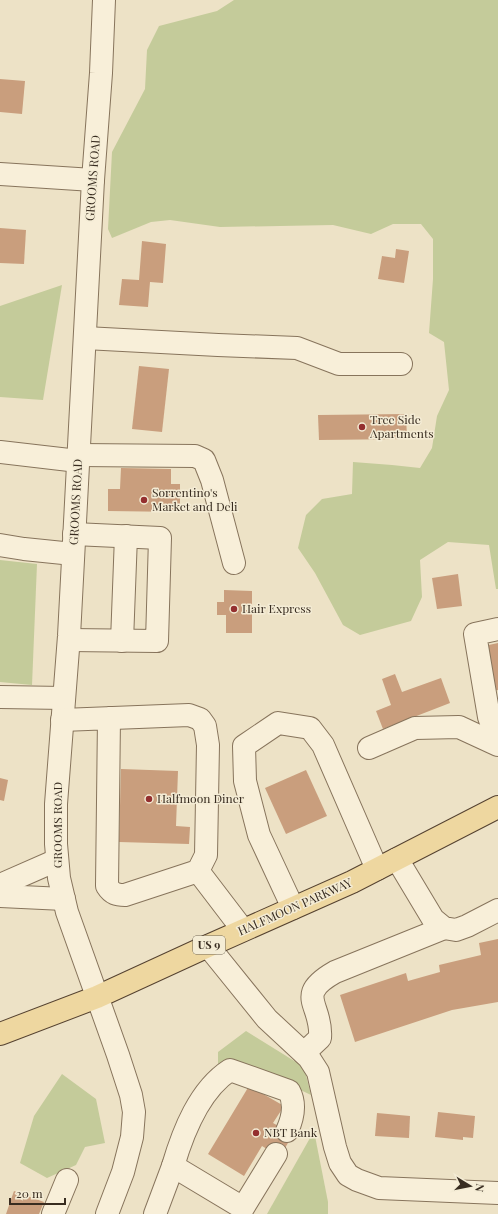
<svg xmlns="http://www.w3.org/2000/svg" width="498" height="1214" viewBox="0 0 498 1214" font-family="'Playfair Display',serif">
<style>
.green{fill:#c4cb9a}
.building{fill:#c99e7d}
.lines{fill:none;stroke-linecap:round;stroke-linejoin:round}
.minor-casing{stroke:#87745c;stroke-width:24}
.major-casing{stroke:#554230;stroke-width:24}
.minor{stroke:#f8efd9;stroke-width:22}
.major{stroke:#eed7a0;stroke-width:22}
.poi-dot{fill:#942f2f;stroke:#f4ecd5;stroke-width:1.5}
.labels{text-anchor:middle;stroke-width:3;stroke-linejoin:round;paint-order:stroke}
.shield{fill:#f4ecd5;stroke:#706656;stroke-width:1}
.shield-label{font-size:11px;font-weight:bold;fill:#382c20}
.street-label{font-size:12px;fill:#382c20;stroke:#f4ecd5}
.poi-label{font-size:12px;fill:#382c20;stroke:#f4ecd5;text-anchor:start}
</style>
<rect width="100%" height="100%" fill="#ede2c6"/>
<!-- green -->
<g class="green">
<polygon points="234,0 498,0 498,589 496,589 489,545 448,542 420,560 422,597 411,621 360,635 343,625 315,573 298,548 306,515 322,499 352,494 353,462 392,465 420,468 432,448 437,416 449,390 444,342 429,333 433,279 433,239 421,224 393,224 371,234 333,225 220,227 170,220 151,222 112,238 108,229 112,152 145,89 147,50 159,26 217,11"/>
<polygon points="62,285 43,400 0,397 0,306"/>
<polygon points="0,560 37,564 32,685 0,682"/>
<polygon points="246,1031 304,1067 311,1095 248,1065 218,1065 218,1052"/>
<polygon points="62,1074 96,1099 105,1143 85,1147 76,1165 47,1178 20,1163 34,1116"/>
<polygon points="314,1131 328,1202 328,1214 267,1214"/>
</g>
<!-- building -->
<g class="building">
<polygon points="0,79 25,81 22,114 0,112"/>
<polygon points="0,228 26,230 24,264 0,263"/>
<polygon points="142,241 166,244 163,283 150,282 148,307 119,305 122,279 139,280"/>
<polygon points="396,249 409,251 404,283 378,279 382,256 395,258"/>
<polygon points="139,366 169,369 162,432 132,429"/>
<polygon points="406,414 407,439 319,440 318,415"/>
<polygon points="121,468 171,469 171,484 180,484 180,512 108,511 108,489 120,489"/>
<polygon points="458,574 462,606 437,609 432,578"/>
<polygon points="224,590 252,591 252,633 226,633 226,615 217,615 217,602 224,602"/>
<polygon points="498,643 498,690 492,691 484,646"/>
<polygon points="395,674 402,692 441,678 450,703 383,729 376,711 391,705 382,679"/>
<polygon points="121,769 178,771 176,826 190,827 189,844 119,842"/>
<polygon points="306,770 327,816 286,834 265,788"/>
<polygon points="0,778 8,780 4,801 0,800"/>
<polygon points="498,939 498,1002 452,1010 355,1042 340,995 406,973 408,981 440,972 439,965 481,955 479,943"/>
<polygon points="249,1086 284,1106 273,1123 293,1134 280,1157 262,1146 244,1176 208,1154"/>
<polygon points="438,1112 475,1116 473,1138 463,1137 463,1140 435,1137"/>
<polygon points="377,1113 410,1116 409,1138 375,1136"/>
<polygon points="14,1191 44,1202 39,1214 6,1214"/>
</g>
<g class="lines">
<defs>
<g id="minor">
<polyline points="104,0 101,73 93,180 69,636 56,804 56,844 59,878 67,912 118,1055 131,1095 134,1112 132,1137 123,1172 107,1214"/>
<polyline points="0,174 93,180"/>
<polyline points="85,338 218,345 297,348 339,364 401,364"/>
<polyline points="0,452 78,461"/>
<polyline points="79,455 195,456 204,460 212,480 234,563"/>
<polyline points="0,545 24,549 73,554"/>
<polyline points="498,629 475,634 489,717 498,743"/>
<polyline points="69,640 157,641 160,538 74,534"/>
<polyline points="122,641 126,536"/>
<polyline points="0,697 64,698"/>
<path d="M62 720 189 715 200 719 205 726 208 745 206 855 198 871 125 895C117 895 112 894 107 886L109 718"/>
<polyline points="369,748 415,728 459,727 498,745"/>
<polyline points="397,859 433,919 444,928 456,930 467,926 498,910"/>
<polyline points="198,871 243,930"/>
<polyline points="0,885 57,860"/>
<polyline points="0,896 64,899"/>
<polyline points="293,908 259,835 245,781 244,746 278,723 310,728 323,745 377,869"/>
<polyline points="208,946 267,1019 309,1058 318,1072 335,1147 340,1163 348,1175 357,1180 379,1188 498,1193"/>
<path d="M304 1053 320 1038C323 1004 293 996 335 972L444 928"/>
<path d="M276 1154 243 1208 173 1166C183 1132 199 1090 230 1070L289 1091C296 1104 293 1118 287 1131"/>
<polyline points="53,1214 67,1180"/>
<polyline points="155,1214 173,1166"/>
</g>
<polyline id="major" points="0,1034 97,997 208,946 352,882 498,807"/>
</defs>
<!-- minor casing -->
<use href="#minor" class="minor-casing"/>
<!-- major casing -->
<use href="#major" class="major-casing"/>
<!-- minor -->
<use href="#minor" class="minor"/>
<!-- major -->
<use href="#major" class="major"/>
</g>
<!-- markers -->
<g class="poi-dot">
<circle cx="362" cy="427" r="4"/>
<circle cx="144" cy="500" r="4"/>
<circle cx="234" cy="609" r="4"/>
<circle cx="149" cy="799" r="4"/>
<circle cx="256" cy="1133" r="4"/>
</g>
<g class="labels">
<!-- shield labels -->
<rect class="shield" x="193" y="936" width="32" height="18" rx="3"/>
<g class="shield-label">
<text x="209" y="949">US 9</text>
</g>
<!-- street labels -->
<g class="street-label">
<text transform="translate(93 178) rotate(-86)" y="4">GROOMS ROAD</text>
<text transform="translate(76 502) rotate(-87)" y="4">GROOMS ROAD</text>
<text transform="translate(58 825) rotate(-90)" y="4">GROOMS ROAD</text>
<text transform="translate(295 907) rotate(-24)" y="4">HALFMOON PARKWAY</text>
</g>
<!-- poi labels -->
<g class="poi-label">
<text x="370" y="424">Tree Side<tspan x="370" dy="14">Apartments</tspan></text>
<text x="152" y="497">Sorrentino's<tspan x="152" dy="14">Market and Deli</tspan></text>
<text x="242" y="613">Hair Express</text>
<text x="157" y="803">Halfmoon Diner</text>
<text x="264" y="1137">NBT Bank</text>
</g>
</g>
<!-- north arrow -->
<g transform="translate(470 1186) rotate(100)" stroke="#f4ecd5" stroke-width="3" paint-order="stroke">
<path d="M0-3L7 15L0 10L-7 15Z" fill="#382c20"/>
<text y="-6" font-size="11" font-weight="bold" text-anchor="middle" fill="#382c20">N</text>
</g>
<!-- scale -->
<path d="M10 1198v6h55v-6" fill="none" stroke="#382c20" stroke-width="2"/>
<text x="16" y="1198" font-size="12" fill="#382c20" stroke="#f4ecd5" stroke-width="3" paint-order="stroke">20 m</text>
</svg>
